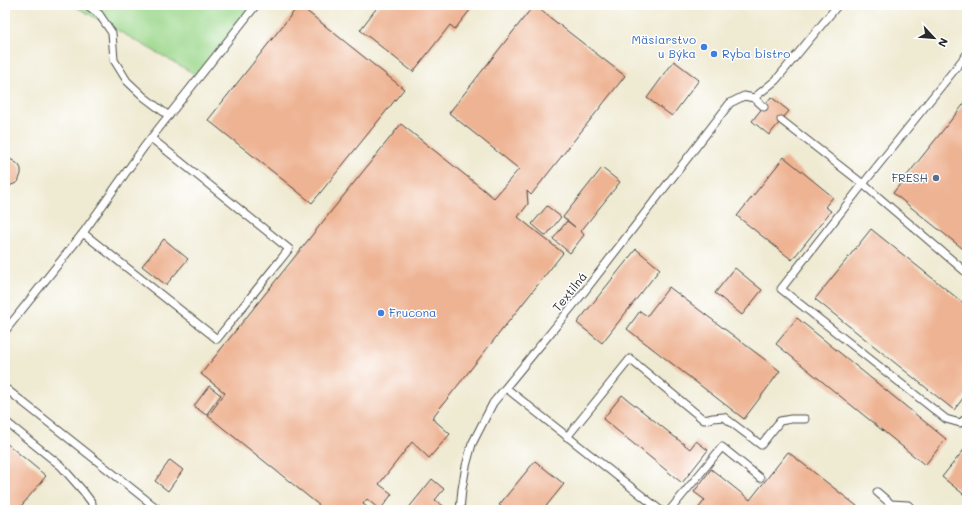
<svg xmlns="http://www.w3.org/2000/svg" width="972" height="515" viewBox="0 0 972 515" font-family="Mali,sans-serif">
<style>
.green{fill:#9bd78b;stroke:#63815b}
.building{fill:#eeb393}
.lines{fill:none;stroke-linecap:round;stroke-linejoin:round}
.service-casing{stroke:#484844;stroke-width:9}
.service{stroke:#fff;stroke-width:7}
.shop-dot{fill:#3f7fe0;stroke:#fff;stroke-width:1.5}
.service-dot{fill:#5c6f8a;stroke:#fff;stroke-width:1.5}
.labels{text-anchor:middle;stroke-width:3;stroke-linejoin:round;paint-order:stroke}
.shop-label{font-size:12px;fill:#366cbe;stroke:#fff;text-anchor:start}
.service-label{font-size:12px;fill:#4e5e75;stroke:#fff;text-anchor:end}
.street-label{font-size:12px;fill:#2b2b2b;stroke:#fff}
</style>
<rect width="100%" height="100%" fill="#fff"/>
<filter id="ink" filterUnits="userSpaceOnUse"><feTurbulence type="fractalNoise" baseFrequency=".025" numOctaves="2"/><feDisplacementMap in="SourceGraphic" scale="8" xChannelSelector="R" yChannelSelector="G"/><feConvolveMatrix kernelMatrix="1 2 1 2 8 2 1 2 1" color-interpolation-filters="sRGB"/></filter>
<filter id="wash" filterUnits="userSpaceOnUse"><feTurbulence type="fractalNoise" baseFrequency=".012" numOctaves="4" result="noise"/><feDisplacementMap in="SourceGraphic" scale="16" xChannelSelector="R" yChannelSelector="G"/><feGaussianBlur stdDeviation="0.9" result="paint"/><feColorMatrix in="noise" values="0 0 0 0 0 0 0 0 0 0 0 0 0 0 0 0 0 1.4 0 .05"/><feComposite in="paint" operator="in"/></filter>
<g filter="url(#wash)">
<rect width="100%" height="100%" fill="#efead2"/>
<!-- green -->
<polygon class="green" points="73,5 256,5 200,77"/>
<g id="blocks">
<!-- building -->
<g class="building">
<polygon points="299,5 404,89 312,203 208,120"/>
<polygon points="379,5 474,5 455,29 450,25 413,72 360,30"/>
<polygon points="534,5 625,76 531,195 527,191 528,204 518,217 563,253 432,418 450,434 429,458 412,442 379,484 392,494 380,510 367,499 363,504 367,507 364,510 325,510 208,416 225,393 201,374 401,124 494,198 519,169 449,113"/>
<polygon points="674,61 699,80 672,116 647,98"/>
<polygon points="771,97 789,111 769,135 752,121"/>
<polygon points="967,100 967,252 893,193"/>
<polygon points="784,157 833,197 825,207 831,211 792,260 737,216"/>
<polygon points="8,159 12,160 19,165 21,169 21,174 18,182 14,184 9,186 5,185 5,160"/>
<polygon points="602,168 620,182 581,231 584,235 570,253 553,239 567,221 575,227 563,217"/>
<polygon points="547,206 561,217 546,236 532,224"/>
<polygon points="871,229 967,306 967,393 954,410 815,299"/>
<polygon points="164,239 188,259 166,285 142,266"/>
<polygon points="636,249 660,269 602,343 577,323"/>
<polygon points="735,268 762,290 742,315 715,293"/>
<polygon points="669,287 780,371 744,419 627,329 640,311 647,316"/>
<polygon points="797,318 946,439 925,465 776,344"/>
<polygon points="209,386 221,395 206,415 194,406"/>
<polygon points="622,395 690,449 696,441 708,450 682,483 603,419"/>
<polygon points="5,442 46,476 18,510 5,510"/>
<polygon points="967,446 967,497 942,477"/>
<polygon points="788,452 862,510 697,510 705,500 694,492 711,469 750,500"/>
<polygon points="170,460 183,470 168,491 155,481"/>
<polygon points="535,461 564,484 543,510 506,510 499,505"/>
<polygon points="432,479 444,489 435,500 446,508 444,510 407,510"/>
</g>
</g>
</g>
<g filter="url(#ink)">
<use href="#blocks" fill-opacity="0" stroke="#484844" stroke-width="1"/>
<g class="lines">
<defs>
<g id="service">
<polyline points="87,5 99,14 112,33 114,60 127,81 144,97 169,116"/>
<polyline points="967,54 863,184 781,289 946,419 960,423 967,418"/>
<polyline points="754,98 776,80 838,5"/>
<polyline points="781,120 863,184 967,273"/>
<polyline points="83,233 144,147 256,5"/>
<polyline points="5,331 83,233 217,339 289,249 151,138"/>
<polyline points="5,388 159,510"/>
<polyline points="506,388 660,510"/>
<polyline points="5,421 61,466 83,491 92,503 92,510"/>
<polyline points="567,437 630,359 704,420 713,418 724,417 761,445 780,421 791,419 805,419"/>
<polyline points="877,492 891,504 908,505 914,510"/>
<polyline points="460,510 462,489 466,466 472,444 493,403 584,292 730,103 744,96 754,98 764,107"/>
<polyline points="670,510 722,447 760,478"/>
</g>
</defs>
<!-- service casing -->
<use href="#service" class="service-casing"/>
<!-- service -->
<use href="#service" class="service"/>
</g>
</g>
<!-- markers -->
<g class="shop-dot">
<circle cx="704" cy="47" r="4"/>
<circle cx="714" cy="54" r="4"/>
<circle cx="381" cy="313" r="4"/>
</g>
<circle class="service-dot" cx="936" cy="178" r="4"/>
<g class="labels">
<!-- shop labels -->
<g class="shop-label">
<text x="696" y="44" text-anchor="end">Mäsiarstvo<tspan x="696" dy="14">u Býka</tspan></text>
<text x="722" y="58">Ryba bistro</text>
<text x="389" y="317">Frucona</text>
</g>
<!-- service labels -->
<g class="service-label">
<text x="928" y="182">FRESH</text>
</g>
<!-- street labels -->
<g class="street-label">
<text transform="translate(570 292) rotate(-51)" y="4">Textilná</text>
</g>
</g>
<!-- margin -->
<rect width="972" height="515" fill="none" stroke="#fff" stroke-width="20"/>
<!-- north arrow -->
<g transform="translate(934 38) rotate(116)" stroke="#ffffff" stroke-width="3" paint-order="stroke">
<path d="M0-3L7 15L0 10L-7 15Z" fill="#2b2b2b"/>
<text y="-6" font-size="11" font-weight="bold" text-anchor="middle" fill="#2b2b2b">N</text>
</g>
</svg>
